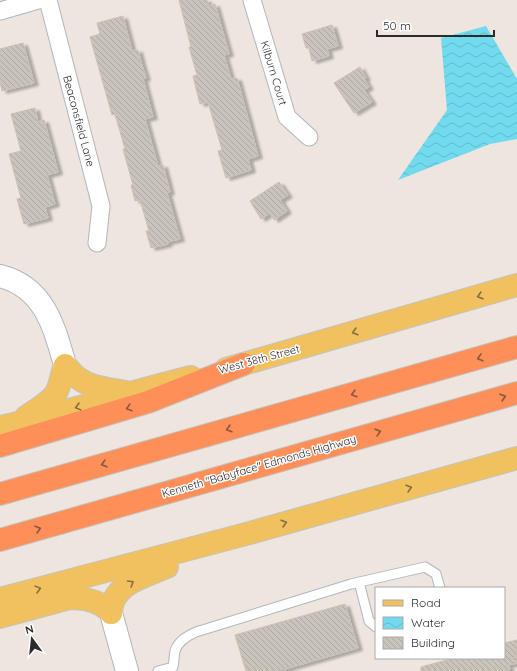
<svg xmlns="http://www.w3.org/2000/svg" width="517" height="671" viewBox="0 0 517 671" font-family="Quicksand,sans-serif">
<style>
.water{fill:url(#water-waves)}
.building{fill:url(#building-back-hatch);stroke:#c9c1b7;filter:url(#shadow)}
.lines{fill:none;stroke-linecap:round;stroke-linejoin:round}
.service-casing{stroke:#b1b5bf;stroke-width:11}
.minor-casing{stroke:#b1b5bf;stroke-width:19}
.tertiary-casing{stroke:#b1b5bf;stroke-width:24}
.primary-casing{stroke:#c4c4c4;stroke-width:24}
.motorway-casing{stroke:#c4c4c4;stroke-width:24}
.service{stroke:#fff;stroke-width:9}
.minor{stroke:#fff;stroke-width:17}
.tertiary{stroke:#fff;stroke-width:22}
.primary{stroke:#f1c05f;stroke-width:22}
.motorway{stroke:#fe8f58;stroke-width:22}
.oneway{stroke:#846e42}
.oneway2{stroke:#8a583f}
.labels{text-anchor:middle;stroke-width:3;stroke-linejoin:round;paint-order:stroke}
.street-label{font-size:11px;fill:#2b2b2b;stroke:#fff}
</style>
<defs>
<pattern id="water-waves" width="16" height="10" patternUnits="userSpaceOnUse"><rect width="16" height="10" fill="#71daef"/><path d="M0 5q4-4 8 0t8 0" fill="none" stroke="#62bbcd"/></pattern>
<pattern id="building-back-hatch" width="6" height="6" patternUnits="userSpaceOnUse"><rect width="6" height="6" fill="#c9c3bc"/><path d="M-1 5l2 2M0 0l6 6M5-1l2 2" fill="none" stroke="#ada8a2"/></pattern>
<filter id="shadow"><feDropShadow dx="4.5" dy="2.5" stdDeviation="1" flood-color="#0004"/></filter>
</defs>
<rect width="100%" height="100%" fill="#ede5de"/>
<!-- water -->
<polygon class="water" points="486,26 517,79 517,139 490,144 398,180 447,110 441,38"/>
<!-- building -->
<g class="building">
<polygon points="179,0 207,0 208,6 215,4 229,54 224,55 231,79 237,78 258,156 248,159 251,170 226,178 218,151 222,150 208,102 200,104 193,76 197,75 189,47 191,47"/>
<polygon points="123,16 132,51 138,50 141,62 146,78 143,79 153,117 145,119 158,166 163,165 170,192 167,193 180,239 167,242 168,244 151,248 146,231 149,231 140,200 135,201 131,185 133,185 123,149 125,149 115,114 112,115 90,37 100,34 97,23"/>
<polygon points="332,25 338,46 327,49 329,56 312,61 309,48 306,48 302,34"/>
<polygon points="23,43 34,83 2,91 0,82 0,49"/>
<polygon points="360,67 366,78 364,79 369,87 364,90 372,102 354,113 334,83"/>
<polygon points="35,108 38,122 44,120 58,172 47,175 55,204 45,207 48,218 24,224 17,199 21,198 9,154 21,151 11,114"/>
<polygon points="279,182 288,195 280,200 287,211 274,220 270,213 261,219 250,201"/>
<polygon points="345,604 358,648 278,671 246,671 235,635"/>
<polygon points="517,640 517,663 508,665 510,669 503,671 421,671 421,667 454,658 504,658 504,643"/>
</g>
<g class="lines">
<defs>
<g id="service">
<polyline points="359,582 369,621 376,627"/>
<path d="M158 671 173 667C174 662 174 656 175 651 178 641 187 636 196 632L351 584 425 567 436 574 440 588"/>
</g>
<g id="minor">
<polyline points="48,0 101,206 97,243"/>
<polyline points="252,0 287,117 309,137"/>
<polyline points="0,11 38,0"/>
</g>
<g id="tertiary">
<path d="M0 276C44 287 54 326 65 365"/>
<polyline points="111,613 127,671"/>
</g>
<g id="primary">
<polyline points="226,369 517,285"/>
<path d="M26 417C35 410 50 403 56 393 61 384 61 374 65 365 69 369 73 375 78 378 91 388 110 389 126 392"/>
<path d="M0 427C64 413 127 393 191 377"/>
<polyline points="0,599 246,534 517,458"/>
<path d="M111 613C111 584 146 576 167 567"/>
<path d="M0 617 70 598C85 598 101 601 111 613"/>
</g>
<g id="motorway">
<polyline points="0,446 148,402 244,364"/>
<polyline points="0,494 517,347"/>
<polyline points="0,540 517,393"/>
</g>
</defs>
<!-- service casing -->
<use href="#service" class="service-casing"/>
<!-- minor casing -->
<use href="#minor" class="minor-casing"/>
<!-- tertiary casing -->
<use href="#tertiary" class="tertiary-casing"/>
<!-- primary casing -->
<use href="#primary" class="primary-casing"/>
<!-- motorway casing -->
<use href="#motorway" class="motorway-casing"/>
<!-- service -->
<use href="#service" class="service"/>
<!-- minor -->
<use href="#minor" class="minor"/>
<!-- tertiary -->
<use href="#tertiary" class="tertiary"/>
<!-- primary -->
<use href="#primary" class="primary"/>
<!-- motorway -->
<use href="#motorway" class="motorway"/>
</g>
<!-- one-way arrows -->
<defs><path id="oneway-chevron" d="M-2-3.5L2.5 0L-2 3.5" fill="none" stroke-width="1.6" stroke-linecap="round" stroke-linejoin="round"/></defs>
<g class="oneway">
<use href="#oneway-chevron" transform="translate(480 296) rotate(163)"/>
<use href="#oneway-chevron" transform="translate(355 332) rotate(164)"/>
<use href="#oneway-chevron" transform="translate(78 407) rotate(165)"/>
<use href="#oneway-chevron" transform="translate(409 488) rotate(-16)"/>
<use href="#oneway-chevron" transform="translate(284 523) rotate(-16)"/>
<use href="#oneway-chevron" transform="translate(131 583) rotate(-31)"/>
<use href="#oneway-chevron" transform="translate(38 589) rotate(-15)"/>
</g>
<g class="oneway2">
<use href="#oneway-chevron" transform="translate(480 358) rotate(164)"/>
<use href="#oneway-chevron" transform="translate(354 394) rotate(164)"/>
<use href="#oneway-chevron" transform="translate(503 397) rotate(-16)"/>
<use href="#oneway-chevron" transform="translate(129 408) rotate(163)"/>
<use href="#oneway-chevron" transform="translate(229 429) rotate(164)"/>
<use href="#oneway-chevron" transform="translate(378 432) rotate(-16)"/>
<use href="#oneway-chevron" transform="translate(104 464) rotate(164)"/>
<use href="#oneway-chevron" transform="translate(38 529) rotate(-16)"/>
</g>
<g class="labels">
<!-- street labels -->
<g class="street-label">
<text transform="translate(274 73) rotate(73)" y="4">Kilburn Court</text>
<text transform="translate(79 121) rotate(75)" y="4">Beaconsfield Lane</text>
<text transform="translate(259 359) rotate(-15)" y="4">West 38th Street</text>
<text transform="translate(259 466) rotate(-16)" y="4">Kenneth "Babyface" Edmonds Highway</text>
</g>
</g>
<!-- legend -->
<rect x="375" y="587" width="130" height="72" fill="#ffffff" stroke="#aaaaaa"/>
<rect x="383" y="600" width="20" height="6" fill="#f1c05f" stroke="#aaaaaa"/>
<text x="411" y="607" font-size="12" fill="#2b2b2b">Road</text>
<rect x="383" y="617" width="20" height="12" fill="url(#water-waves)" stroke="#aaaaaa"/>
<text x="411" y="627" font-size="12" fill="#2b2b2b">Water</text>
<rect x="383" y="637" width="20" height="12" fill="url(#building-back-hatch)" stroke="#aaaaaa"/>
<text x="411" y="647" font-size="12" fill="#2b2b2b">Building</text>
<!-- north arrow -->
<g transform="translate(32 639) rotate(345)" stroke="#ffffff" stroke-width="3" paint-order="stroke">
<path d="M0-3L7 15L0 10L-7 15Z" fill="#2b2b2b"/>
<text y="-6" font-size="11" font-weight="bold" text-anchor="middle" fill="#2b2b2b">N</text>
</g>
<!-- scale -->
<path d="M377 30v6h117v-6" fill="none" stroke="#2b2b2b" stroke-width="2"/>
<text x="383" y="30" font-size="12" fill="#2b2b2b" stroke="#ffffff" stroke-width="3" paint-order="stroke">50 m</text>
</svg>
